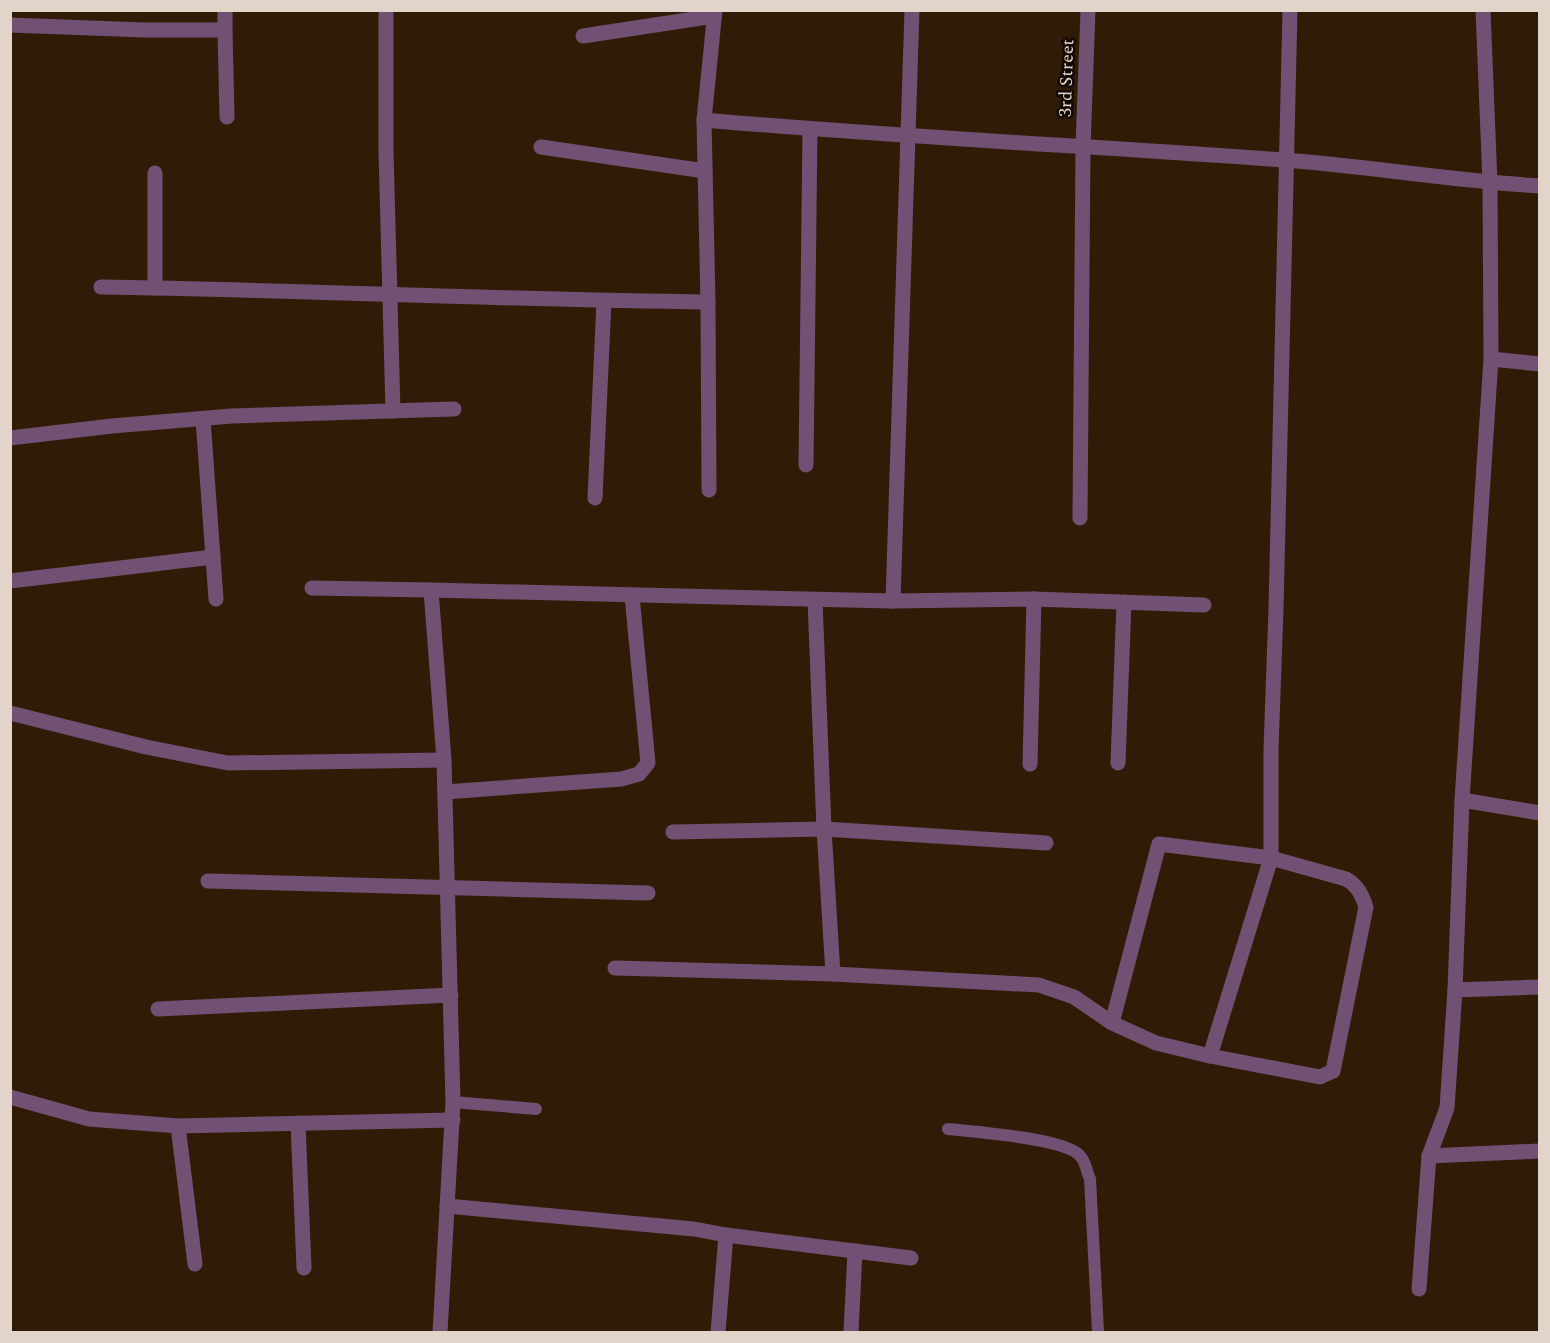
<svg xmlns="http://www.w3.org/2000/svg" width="1550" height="1343" viewBox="0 0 1550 1343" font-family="Spectral,serif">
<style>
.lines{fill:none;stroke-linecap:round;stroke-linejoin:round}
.lane{stroke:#725074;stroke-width:12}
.street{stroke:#725074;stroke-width:15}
.labels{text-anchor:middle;stroke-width:5;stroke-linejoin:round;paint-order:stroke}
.street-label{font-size:18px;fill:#e2d4c8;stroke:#110903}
</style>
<rect width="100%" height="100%" fill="#301c06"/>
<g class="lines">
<!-- lane -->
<g class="lane">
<polyline points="453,1102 536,1109"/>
<path d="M948 1129C974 1132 1068 1138 1081 1157 1086 1163 1087 1173 1090 1179L1098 1332"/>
</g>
<!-- street -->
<g class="street">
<polyline points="386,10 386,151 393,411"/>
<polyline points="10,25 144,30 225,30 225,10"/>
<polyline points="225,30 227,117"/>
<polyline points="583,36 714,16"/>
<path d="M704 120C896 137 1090 146 1283 160 1368 166 1454 181 1540 186"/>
<polyline points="541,147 705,171"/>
<polyline points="155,173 155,288"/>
<path d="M101 287C304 290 506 300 708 302L709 490"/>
<polyline points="708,302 704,120 715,10"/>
<polyline points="1491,359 1540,364"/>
<polyline points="203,419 216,599"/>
<polyline points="10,438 112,426 232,416 454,409"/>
<polyline points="806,465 810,130"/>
<polyline points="595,498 604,301"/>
<polyline points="1080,518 1083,147 1088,10"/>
<polyline points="10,581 213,557"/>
<polyline points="312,588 431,590"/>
<polyline points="893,601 1034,599 1204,605"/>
<polyline points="10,713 146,747 228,763 444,760"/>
<polyline points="1118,763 1124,602"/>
<polyline points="1030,764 1034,599"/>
<polyline points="445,792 621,779 639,774 648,763 632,596"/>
<polyline points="1462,800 1540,813"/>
<polyline points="673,832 824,829 1046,843"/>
<polyline points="208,881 648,893"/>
<polyline points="615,968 833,974 824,829 815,600"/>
<path d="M833 974 1039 985 1074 997 1112 1023 1156 1043 1210 1056 1320 1077 1333 1071 1366 907C1362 895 1358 886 1346 879L1271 858 1159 844 1112 1023"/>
<polyline points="1540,987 1455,990 1447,1108 1429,1156 1540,1151"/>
<polyline points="1455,990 1462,800 1491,359 1490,183 1483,10"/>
<polyline points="158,1009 451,995"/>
<polyline points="1210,1056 1271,858 1271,749 1276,609 1290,10"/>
<polyline points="10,1097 89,1119 178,1126 453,1120"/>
<polyline points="298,1123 304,1268"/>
<polyline points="178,1126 195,1264"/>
<polyline points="447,1206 694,1229 726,1235 718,1332"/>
<polyline points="726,1235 911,1258"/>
<polyline points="1419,1289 1429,1156"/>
<polyline points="440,1332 453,1102 444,760 431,590 893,601 912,10"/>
<polyline points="851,1332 855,1251"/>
</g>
</g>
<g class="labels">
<!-- street labels -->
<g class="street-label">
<text transform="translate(1066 78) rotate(-88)" y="6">3rd Street</text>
</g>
</g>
<!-- border -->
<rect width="1550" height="1343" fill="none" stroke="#e2d4c8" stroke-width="24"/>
</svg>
